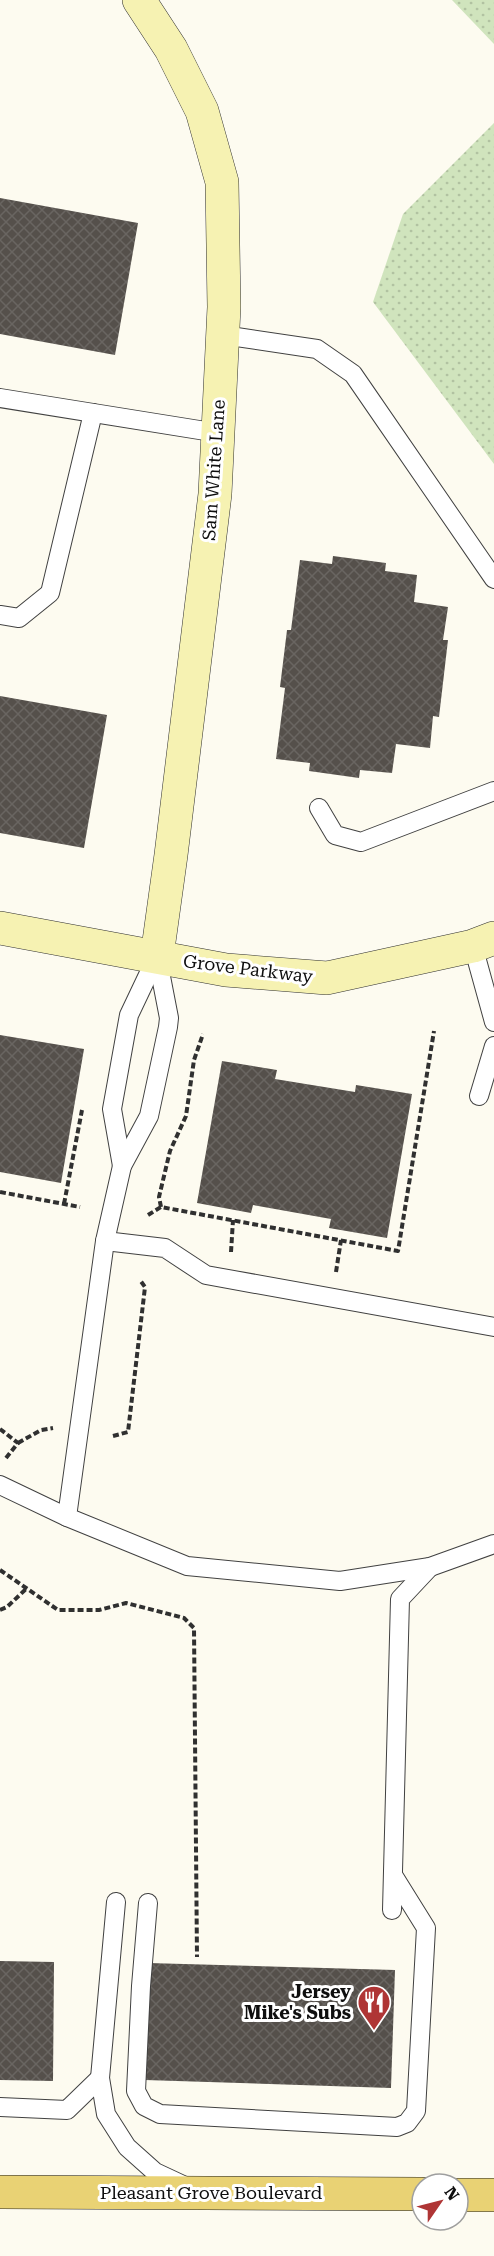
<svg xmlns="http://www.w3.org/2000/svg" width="494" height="2256" viewBox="0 0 494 2256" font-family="'Roboto Serif',serif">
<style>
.grass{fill:url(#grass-dots)}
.building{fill:url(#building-cross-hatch)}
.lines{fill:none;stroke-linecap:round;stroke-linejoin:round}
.lane-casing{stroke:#414141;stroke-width:20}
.secondary-casing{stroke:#303030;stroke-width:34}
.primary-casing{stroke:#1f1f1f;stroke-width:34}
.path{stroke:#303030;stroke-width:4;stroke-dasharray:6 3;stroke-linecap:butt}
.lane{stroke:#fff;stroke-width:18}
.secondary{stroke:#f6f2b2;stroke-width:33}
.primary{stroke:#e9d274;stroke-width:33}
.labels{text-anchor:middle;stroke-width:6;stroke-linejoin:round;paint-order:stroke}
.street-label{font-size:18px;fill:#0e0e0e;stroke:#fff}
.poi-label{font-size:18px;font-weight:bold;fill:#0e0e0e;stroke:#fff;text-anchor:end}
</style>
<defs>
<pattern id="grass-dots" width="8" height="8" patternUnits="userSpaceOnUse" patternTransform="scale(1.5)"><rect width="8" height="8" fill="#d0e4bd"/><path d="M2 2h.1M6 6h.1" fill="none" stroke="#b1c2a1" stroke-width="1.8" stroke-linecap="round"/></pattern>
<pattern id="building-cross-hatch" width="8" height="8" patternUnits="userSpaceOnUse" patternTransform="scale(1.5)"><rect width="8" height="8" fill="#55504b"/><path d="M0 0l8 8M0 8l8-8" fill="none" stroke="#696561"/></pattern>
</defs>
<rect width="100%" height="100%" fill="#fdfbf0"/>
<!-- grass -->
<g class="grass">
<polygon points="452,0 494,0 494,44"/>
<polygon points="494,123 494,464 373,302 403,214"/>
</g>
<!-- building -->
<g class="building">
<polygon points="0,198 138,223 115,355 0,334"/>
<polygon points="333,556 386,563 385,571 417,575 414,602 448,607 443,640 448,640 439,717 433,716 430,748 396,744 392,773 360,770 359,778 309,771 310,763 276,759 285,688 280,687 287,630 291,630 300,560 332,564"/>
<polygon points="0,696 107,715 84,848 0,833"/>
<polygon points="0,1035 84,1049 61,1183 0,1172"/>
<polygon points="222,1061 277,1070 275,1079 355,1092 356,1085 412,1094 387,1238 329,1228 331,1219 253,1205 251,1213 197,1203"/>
<polygon points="0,1961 54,1962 53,2081 0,2080"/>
<polygon points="148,1963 395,1970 391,2088 145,2080"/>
</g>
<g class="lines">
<defs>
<g id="lane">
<polyline points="223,335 317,349 353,374 494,579"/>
<polyline points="0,398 218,433"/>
<polyline points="0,615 19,618 50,593 93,413"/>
<polyline points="319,808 335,835 361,842 494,791"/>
<polyline points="473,946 494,1022"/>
<polyline points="157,956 169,1018 168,1027 149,1116 122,1166 105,1241 67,1517 187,1566 340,1581 430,1567 494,1544"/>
<polyline points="479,1096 494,1046"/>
<polyline points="122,1166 112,1109 129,1015 157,956"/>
<polyline points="105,1241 165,1248 206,1275 494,1327"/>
<polyline points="0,1485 67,1517"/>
<polyline points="116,1902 100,2078 106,2114 127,2147 155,2172 185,2186"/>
<polyline points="148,1903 141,1986 136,2091 144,2106 160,2114 397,2127 407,2123 416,2111 426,1928 393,1875"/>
<polyline points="392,1910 400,1599 430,1567"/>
<polyline points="0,2107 67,2110 100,2078"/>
</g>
<g id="secondary">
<polyline points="139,0 171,49 202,111 222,182 224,307 215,494 171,855 157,956"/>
<polyline points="0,928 226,970 327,978 473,946 494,938"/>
</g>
<g id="primary">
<polyline points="0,2192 422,2194"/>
<polyline points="458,2195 494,2195"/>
</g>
</defs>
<!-- lane casing -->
<use href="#lane" class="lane-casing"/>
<!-- secondary casing -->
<use href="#secondary" class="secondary-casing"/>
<!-- primary casing -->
<use href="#primary" class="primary-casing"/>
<!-- path -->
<g class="path">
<polyline points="0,1192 80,1207"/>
<polyline points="64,1204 82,1110"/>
<polyline points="161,1207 159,1197 170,1151 186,1116 194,1060 203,1034"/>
<polyline points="148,1215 161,1207 398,1251 434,1031"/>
<polyline points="231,1252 233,1220"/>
<polyline points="336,1272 341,1240"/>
<polyline points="0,1429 18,1443 6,1458"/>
<polyline points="113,1436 128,1432 145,1287 140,1280"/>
<polyline points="18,1443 41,1430 53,1428"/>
<polyline points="0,1570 58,1610 99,1610 126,1603 184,1618 194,1628 197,1957"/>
<polyline points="0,1610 7,1607 26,1589"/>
</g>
<!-- lane -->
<use href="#lane" class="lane"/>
<!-- secondary -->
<use href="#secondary" class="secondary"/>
<!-- primary -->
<use href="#primary" class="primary"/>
</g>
<!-- icons -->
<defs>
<symbol id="restaurant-pin" viewBox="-11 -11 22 30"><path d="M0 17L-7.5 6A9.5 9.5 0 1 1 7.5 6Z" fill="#af3535" stroke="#fff"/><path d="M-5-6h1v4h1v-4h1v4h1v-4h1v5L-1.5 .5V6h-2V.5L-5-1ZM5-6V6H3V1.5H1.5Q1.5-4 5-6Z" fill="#fff"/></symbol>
</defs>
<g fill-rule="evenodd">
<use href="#restaurant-pin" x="355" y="1983" width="38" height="52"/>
</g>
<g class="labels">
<!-- street labels -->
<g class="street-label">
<text transform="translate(214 470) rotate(-86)" y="6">Sam White Lane</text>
<text transform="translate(248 969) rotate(7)" y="6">Grove Parkway</text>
<text x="211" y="2199">Pleasant Grove Boulevard</text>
</g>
<!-- poi labels -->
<g class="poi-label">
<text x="351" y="1998">Jersey<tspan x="351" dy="21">Mike's Subs</tspan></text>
</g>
</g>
<!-- north arrow -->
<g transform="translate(440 2202) rotate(55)"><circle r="28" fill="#ffffff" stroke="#9f9f9f" stroke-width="1.5"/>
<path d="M0-4.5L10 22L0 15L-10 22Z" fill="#af3535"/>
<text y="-9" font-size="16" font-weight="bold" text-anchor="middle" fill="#0e0e0e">N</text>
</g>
</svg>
